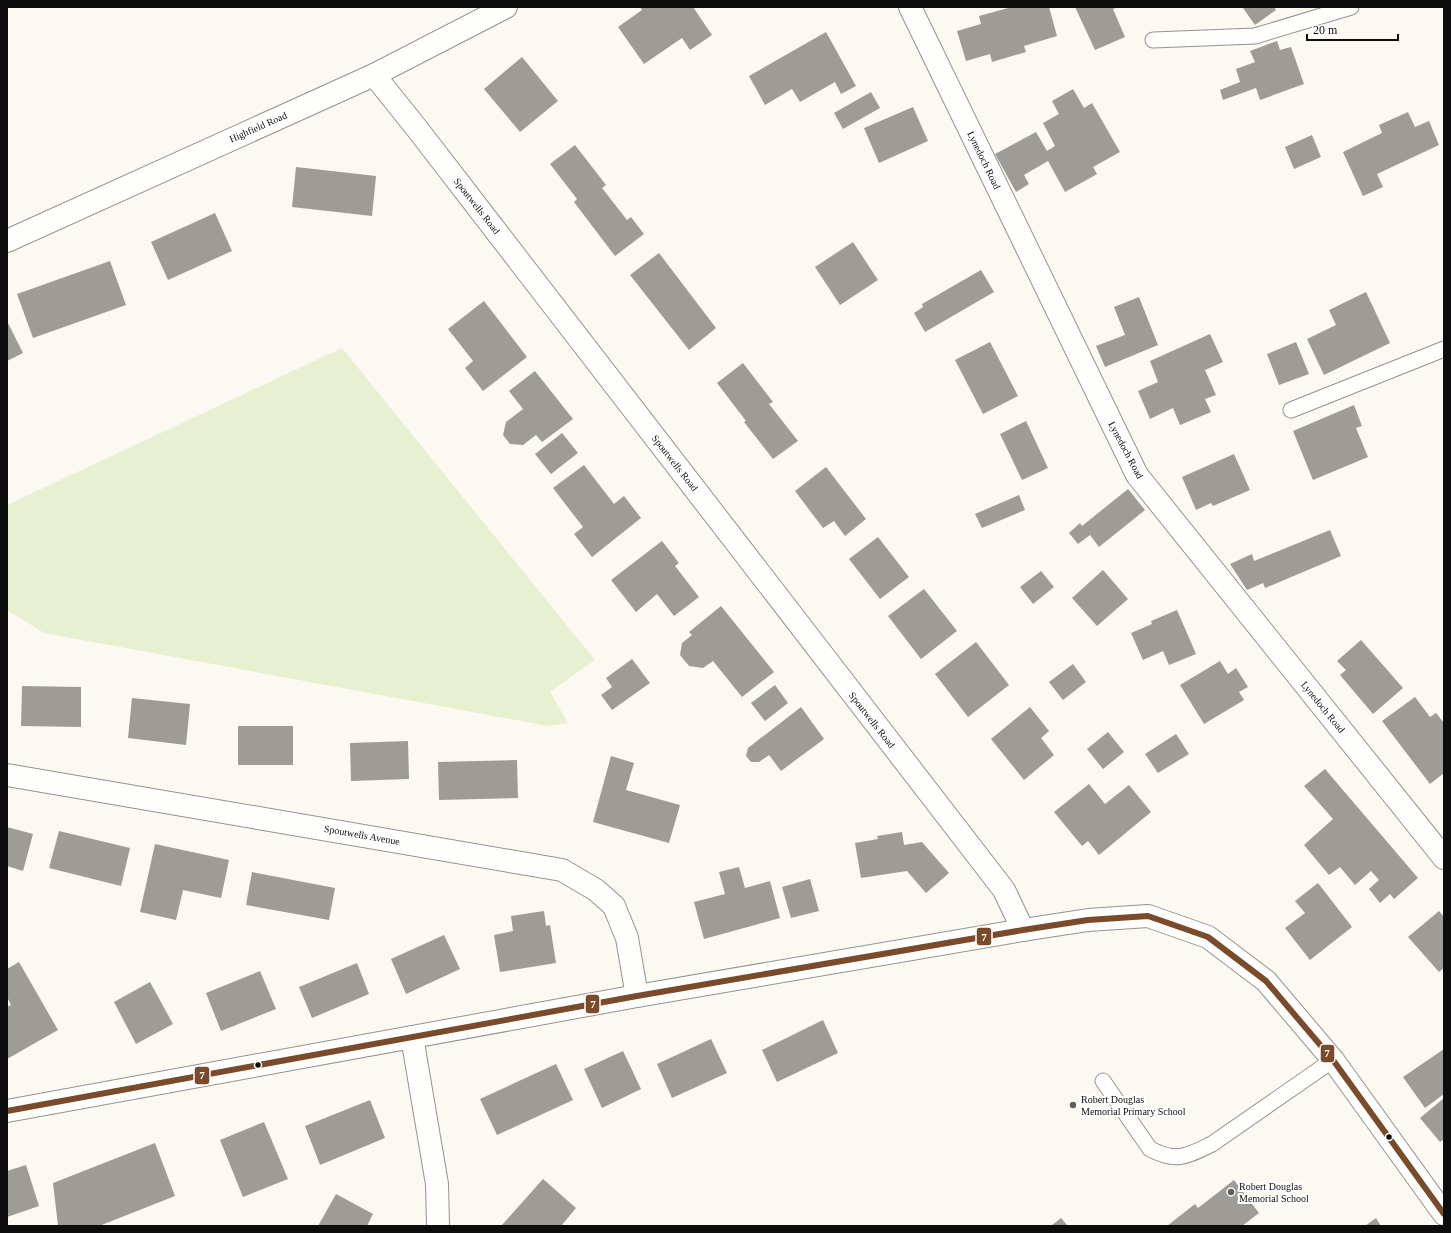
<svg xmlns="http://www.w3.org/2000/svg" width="1451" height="1233" font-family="Georgia,serif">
  <rect width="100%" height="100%" fill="#fbf9f2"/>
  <!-- green -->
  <polygon fill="#e7f1d1" points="342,348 595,660 550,692 568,723 548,726 44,633 7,610 7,505"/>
  <!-- building -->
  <g fill="#9e9c97">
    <polygon points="640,7 693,7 712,35 690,50 682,38 644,64 618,27 642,10"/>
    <polygon points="1012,7 1049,7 1057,36 1024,46 1026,52 992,62 990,54 966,61 957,31 981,24 979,16"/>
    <polygon points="1075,7 1118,7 1113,9 1125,37 1095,50"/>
    <polygon points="1245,7 1274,7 1276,10 1255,25 1243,8"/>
    <polygon points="826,32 856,86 841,94 835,82 800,102 792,89 765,105 749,76"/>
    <polygon points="1277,41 1280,50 1291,47 1304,84 1260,100 1256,88 1223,100 1220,90 1240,82 1236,69 1255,62 1250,51"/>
    <polygon points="522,57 558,101 520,132 484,89"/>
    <polygon points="1073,89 1084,108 1092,103 1120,152 1093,167 1097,174 1065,192 1048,161 1024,175 1029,184 1016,192 995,154 1036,132 1047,151 1055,146 1043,123 1059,114 1052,101"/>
    <polygon points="871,92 880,108 843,129 834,113"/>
    <polygon points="913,107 928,141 879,163 864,128"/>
    <polygon points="1408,112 1415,127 1429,121 1439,145 1377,174 1383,187 1363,196 1343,152 1382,133 1379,125"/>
    <polygon points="1312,135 1321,157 1294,169 1285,147"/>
    <polygon points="575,145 606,185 602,188 627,220 631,217 644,234 615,256 574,202 577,199 550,164"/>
    <polygon points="296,167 376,176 372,216 292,207"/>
    <polygon points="215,213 232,251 168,280 151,242"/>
    <polygon points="853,242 878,280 840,305 815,267"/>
    <polygon points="659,253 716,328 689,350 630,275"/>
    <polygon points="110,261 126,305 33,338 17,294"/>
    <polygon points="981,270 994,292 925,332 914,313 923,307 922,304"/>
    <polygon points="1366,292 1390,343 1324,375 1307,339 1336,325 1329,310"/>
    <polygon points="1139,297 1158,345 1105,367 1096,346 1125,335 1114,307"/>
    <polygon points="484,301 527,357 483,391 465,368 473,361 448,329"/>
    <polygon points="7,321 23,353 7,361"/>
    <polygon points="1210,334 1223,362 1205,370 1216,395 1205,399 1211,412 1180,425 1173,408 1150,419 1138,391 1158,382 1150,361"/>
    <polygon points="990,342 1018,396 983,414 955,360"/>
    <polygon points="1296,342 1309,374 1279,385 1267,354"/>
    <polygon points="743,363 773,402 769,404 798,441 773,459 744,422 746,421 717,383"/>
    <polygon points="535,371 573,419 542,442 536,435 523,445 510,444 503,435 506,422 523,409 509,391"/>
    <polygon points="1354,405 1362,426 1356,428 1368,457 1313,480 1293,431"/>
    <polygon points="1026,421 1048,468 1022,480 1000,434"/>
    <polygon points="562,433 578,453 551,474 535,454"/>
    <polygon points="1234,454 1250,490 1213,506 1211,503 1196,510 1182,477"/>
    <polygon points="584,465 614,504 624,496 641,518 592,557 574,534 583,527 553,488"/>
    <polygon points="826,467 866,519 845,536 834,521 823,528 795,491"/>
    <polygon points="1128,489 1145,510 1099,547 1090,535 1078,544 1069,533 1080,523 1082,526"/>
    <polygon points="1019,495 1025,510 982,528 975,514"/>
    <polygon points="1330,530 1341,556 1265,588 1263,583 1247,590 1230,564 1252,554 1254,561"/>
    <polygon points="878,537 909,577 880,599 849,559"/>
    <polygon points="662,541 679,563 675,566 699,597 674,616 657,594 636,612 611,580"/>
    <polygon points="1103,570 1128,599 1097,626 1072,598"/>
    <polygon points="1041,571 1054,587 1033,604 1020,587"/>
    <polygon points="924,589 957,631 921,659 888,616"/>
    <polygon points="721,606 774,672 742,697 713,661 703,668 689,666 680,655 682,643 692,635 689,632"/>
    <polygon points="1177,610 1196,654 1169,665 1163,651 1143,660 1131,633 1152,624 1151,621"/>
    <polygon points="1361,640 1403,688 1373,714 1340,675 1346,670 1337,661"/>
    <polygon points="976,642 1009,685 968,717 935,674"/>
    <polygon points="632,659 650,683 612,710 601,695 612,687 606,678"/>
    <polygon points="1220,661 1228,674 1236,668 1248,687 1239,692 1244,700 1204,724 1180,685"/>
    <polygon points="1073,664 1086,682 1063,700 1049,682"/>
    <polygon points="775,685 788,703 765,721 751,703"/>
    <polygon points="22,686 81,687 81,727 21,726"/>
    <polygon points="1415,697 1430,717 1436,713 1444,723 1444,773 1430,784 1382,721"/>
    <polygon points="132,698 190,704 186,745 128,738"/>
    <polygon points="801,707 824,739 781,771 769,755 759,762 751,762 746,756 748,748"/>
    <polygon points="1030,707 1049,731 1041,738 1054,755 1024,780 991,739"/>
    <rect x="238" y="726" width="55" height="39"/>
    <polygon points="1108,732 1124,752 1103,769 1087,749"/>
    <polygon points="1176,734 1189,754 1158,773 1145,754"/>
    <polygon points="408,741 409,779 351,781 350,743"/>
    <polygon points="611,756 634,763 626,790 680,805 669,843 593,822"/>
    <polygon points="517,760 518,798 439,800 438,762"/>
    <polygon points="1325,769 1418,878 1394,899 1390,894 1380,903 1369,889 1379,880 1371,871 1355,885 1340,867 1329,875 1304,845 1333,819 1304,786"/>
    <polygon points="1089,784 1105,804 1129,785 1151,812 1099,855 1088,841 1082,846 1054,812"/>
    <polygon points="7,827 33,834 23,871 7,866"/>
    <polygon points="59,831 130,848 121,886 49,868"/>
    <polygon points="902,832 904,845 922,842 949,873 926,893 907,871 861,878 855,843 878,839 877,836"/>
    <polygon points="155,844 229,860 221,898 183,890 176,920 140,912"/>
    <polygon points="739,867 745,888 770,881 780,918 704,939 694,902 725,894 719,872"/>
    <polygon points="252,872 335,888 329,920 246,905"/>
    <polygon points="810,879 819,911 791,918 782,887"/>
    <polygon points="1318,883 1352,927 1310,960 1285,928 1305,913 1295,901"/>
    <polygon points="544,911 546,926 550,925 556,963 500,972 494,935 513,931 511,916"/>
    <polygon points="1439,911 1444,917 1444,968 1439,972 1408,937"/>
    <polygon points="444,935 460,969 406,994 391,959"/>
    <polygon points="19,962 58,1030 7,1059 7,1007 11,1005 7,997 7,969"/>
    <polygon points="357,963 369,994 312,1018 299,987"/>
    <polygon points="260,971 276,1009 221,1031 206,993"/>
    <polygon points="150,982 173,1024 136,1044 114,1002"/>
    <polygon points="823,1020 838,1053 777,1082 762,1050"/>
    <polygon points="711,1039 727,1073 672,1098 657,1064"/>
    <polygon points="1444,1049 1444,1094 1425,1108 1403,1077"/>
    <polygon points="623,1051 641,1089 602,1108 584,1069"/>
    <polygon points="556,1064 573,1100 497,1135 480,1099"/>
    <polygon points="1444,1098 1444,1139 1440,1142 1420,1118"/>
    <polygon points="370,1100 385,1138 320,1165 305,1126"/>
    <polygon points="264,1122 288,1179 243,1197 220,1140"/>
    <polygon points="155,1143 175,1196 99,1226 58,1226 53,1183"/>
    <polygon points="26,1165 39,1206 7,1217 7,1171"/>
    <polygon points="543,1179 576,1208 561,1226 501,1226"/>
    <polygon points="1234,1180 1259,1213 1242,1226 1167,1226 1195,1204 1198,1208"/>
    <polygon points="336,1194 373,1214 367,1226 318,1226"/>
    <polygon points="1061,1218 1068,1226 1051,1226"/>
    <polygon points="1376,1218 1381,1226 1365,1226"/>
  </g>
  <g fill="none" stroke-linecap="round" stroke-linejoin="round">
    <!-- service casing -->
    <g stroke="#949390" stroke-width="17">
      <g id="service">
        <polyline points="1153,40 1255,36 1351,7"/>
        <polyline points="1291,410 1444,349"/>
        <path d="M1103,1081l47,68c27,14 37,7 62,-5l121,-84"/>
      </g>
    </g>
    <!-- minor casing -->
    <g stroke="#949390" stroke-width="24">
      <g id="minor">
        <polyline points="910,7 1137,475 1444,858"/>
        <polyline points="374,75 415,126 1004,890 1023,930"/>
        <polyline points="7,241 374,75 506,7"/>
        <polyline points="7,775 562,870 596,890 614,906 627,938 637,996"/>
        <polyline points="412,1037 437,1184 438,1226"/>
        <polyline points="7,1111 637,996 1023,930 1088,920 1148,916 1208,937 1266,981 1333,1060 1444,1214"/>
      </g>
    </g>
    <!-- service -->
    <use href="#service" stroke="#fefefd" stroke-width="15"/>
    <!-- minor -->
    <use href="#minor" stroke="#fefefd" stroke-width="22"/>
    <!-- bus-1 casing -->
    <g stroke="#fff" stroke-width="9">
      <polyline id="bus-1" points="7,1111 637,996 1023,930 1088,920 1148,916 1208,937 1266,981 1333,1060 1444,1214"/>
    </g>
    <!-- bus-1 -->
    <use href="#bus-1" stroke="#7a4b2a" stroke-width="6"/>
  </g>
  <!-- markers -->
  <g fill="#0d0d0d" stroke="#fff" stroke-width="1.5">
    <circle cx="258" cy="1065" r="3.5"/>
    <circle cx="1389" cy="1137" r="3.5"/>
  </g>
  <g fill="#60605d" stroke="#fff" stroke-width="1.5">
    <circle cx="1073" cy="1105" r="4"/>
    <circle cx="1231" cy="1192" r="4"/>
  </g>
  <g text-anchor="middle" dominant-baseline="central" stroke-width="4" stroke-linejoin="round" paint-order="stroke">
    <!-- street labels -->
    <g font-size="10" fill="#0d0d0d" stroke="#fff">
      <text transform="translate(258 127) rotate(-24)">Highfield Road</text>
      <text transform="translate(984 160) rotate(64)">Lynedoch Road</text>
      <text transform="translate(477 206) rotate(52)">Spoutwells Road</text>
      <text transform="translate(1126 450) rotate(62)">Lynedoch Road</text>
      <text transform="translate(675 463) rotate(52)">Spoutwells Road</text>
      <text transform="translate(1323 707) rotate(51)">Lynedoch Road</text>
      <text transform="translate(872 720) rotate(52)">Spoutwells Road</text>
      <text transform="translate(362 835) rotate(10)">Spoutwells Avenue</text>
    </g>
    <!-- poi labels -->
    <g font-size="10" fill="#0d0d0d" stroke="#fff" text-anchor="start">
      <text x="1081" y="1099">Robert Douglas<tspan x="1081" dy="12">Memorial Primary School</tspan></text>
      <text x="1239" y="1186">Robert Douglas<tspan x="1239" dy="12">Memorial School</tspan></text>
    </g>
  </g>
  <g stroke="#fff" stroke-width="1.5">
    <rect x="976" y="927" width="16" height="19" rx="4" fill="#7a4b2a"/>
    <rect x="585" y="994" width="15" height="20" rx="4" fill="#7a4b2a"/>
    <rect x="1320" y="1044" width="15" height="19" rx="4" fill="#7a4b2a"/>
    <rect x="194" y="1066" width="16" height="19" rx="4" fill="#7a4b2a"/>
  </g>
  <g font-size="11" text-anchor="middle" font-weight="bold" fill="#fff">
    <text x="984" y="941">7</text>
    <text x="593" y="1008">7</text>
    <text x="1327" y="1057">7</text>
    <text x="202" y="1079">7</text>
  </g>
  <!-- border -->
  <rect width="1451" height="1233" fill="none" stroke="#0d0d0d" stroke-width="16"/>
  <!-- scale -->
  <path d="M1307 34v6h91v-6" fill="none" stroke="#0d0d0d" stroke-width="2"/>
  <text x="1313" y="34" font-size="12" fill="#0d0d0d" stroke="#ffffff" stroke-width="3" paint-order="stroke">20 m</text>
</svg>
